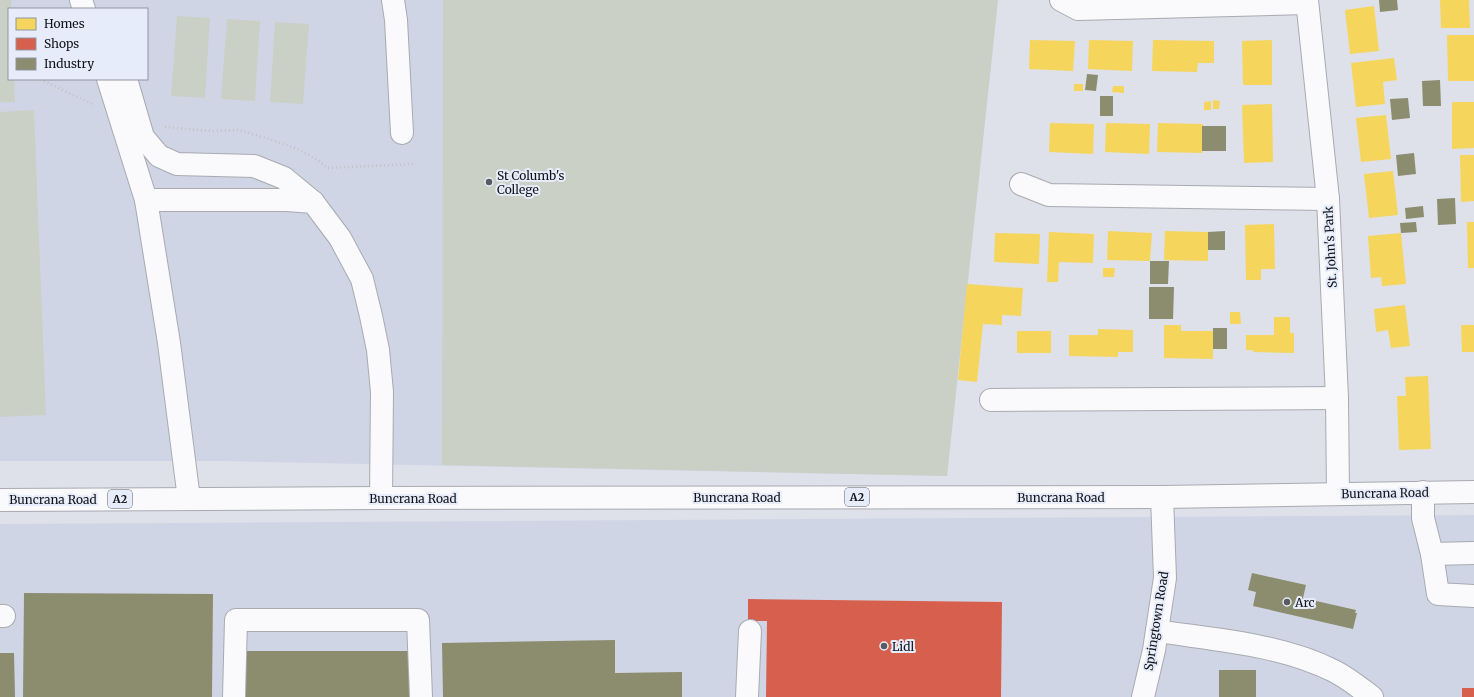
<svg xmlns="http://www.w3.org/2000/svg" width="1474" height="697" font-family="Merriweather,serif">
  <rect width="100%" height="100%" fill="#dee1ea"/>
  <!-- built -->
  <g fill="#d0d5e5" fill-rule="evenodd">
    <path d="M0,0h998l-51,476 -725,-15h-222zM9,9h138v70h-138z"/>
    <polygon points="1474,515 1474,697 0,697 0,524"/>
  </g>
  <!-- green -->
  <g fill="#cbd0c6">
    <polygon points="0,0 11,0 11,9 9,9 9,79 14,79 15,102 0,102"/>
    <polygon points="443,0 998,0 947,476 442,465"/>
    <polygon points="177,16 210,18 205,98 171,96"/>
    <polygon points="227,19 260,21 255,101 221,99"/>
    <polygon points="275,22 309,24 303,104 270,102"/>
    <polygon points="34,110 46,415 0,417 0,112"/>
  </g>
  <!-- homes -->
  <g fill="#f6d55c">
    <polygon points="1440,0 1469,0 1470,28 1441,28"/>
    <polygon points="1374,6 1379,51 1350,54 1345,10"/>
    <polygon points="1447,35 1474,35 1474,81 1448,81"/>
    <polygon points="1030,40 1075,41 1073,71 1029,69"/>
    <polygon points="1089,40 1133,41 1132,71 1088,69"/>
    <polygon points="1153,40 1214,41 1214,63 1198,63 1197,72 1152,71"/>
    <polygon points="1272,40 1272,85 1243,85 1242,41"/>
    <polygon points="1394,58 1397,80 1383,82 1385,104 1356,107 1351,63"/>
    <rect x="1074" y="84" width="9" height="7"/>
    <polygon points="1113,86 1124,86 1124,93 1112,92"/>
    <polygon points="1213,100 1220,101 1219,109 1213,109"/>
    <polygon points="1211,101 1211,110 1204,110 1204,102"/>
    <polygon points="1452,102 1474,102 1474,148 1452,149"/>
    <polygon points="1272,104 1273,162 1244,163 1242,105"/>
    <polygon points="1386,115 1391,159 1361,162 1356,118"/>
    <polygon points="1050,123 1094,124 1093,154 1049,152"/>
    <polygon points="1106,123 1150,124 1149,154 1105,152"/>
    <polygon points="1158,123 1203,124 1202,153 1157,152"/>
    <polygon points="1460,155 1474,155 1474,201 1461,202"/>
    <polygon points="1393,171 1398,215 1369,218 1364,174"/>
    <polygon points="1467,222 1474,222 1474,268 1468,268"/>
    <polygon points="1274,224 1275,269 1261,269 1261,280 1246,280 1245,225"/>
    <polygon points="1108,231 1152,233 1150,261 1107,260"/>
    <polygon points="1165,231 1208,232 1208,261 1164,260"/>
    <polygon points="1049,232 1094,234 1093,263 1059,262 1058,282 1047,282"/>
    <polygon points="995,233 1040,234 1039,264 994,262"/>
    <polygon points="1401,233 1406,284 1382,286 1381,277 1371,278 1368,236"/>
    <polygon points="1103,268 1115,268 1114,277 1103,277"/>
    <polygon points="967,284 1023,288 1021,316 1002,315 1002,325 983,324 977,382 958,380"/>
    <polygon points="1405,305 1410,346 1391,348 1388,330 1376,332 1374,309"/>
    <polygon points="1230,312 1240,312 1241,324 1230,324"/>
    <polygon points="1274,317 1290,317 1290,333 1294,333 1294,353 1253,352 1253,350 1246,350 1246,335 1274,335"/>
    <polygon points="1164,325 1181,325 1181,331 1213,331 1213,359 1164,358"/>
    <polygon points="1461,325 1474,325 1474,352 1462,352"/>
    <polygon points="1098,329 1133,330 1133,352 1118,352 1118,357 1069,356 1069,335 1098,335"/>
    <rect x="1017" y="331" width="34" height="22"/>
    <polygon points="1428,376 1431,449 1399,450 1397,396 1406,396 1405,377"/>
  </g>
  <!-- shops -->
  <g fill="#d6604d">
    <polygon points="748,599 1002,602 1001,697 766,697 767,621 748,621"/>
    <rect x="1462" y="688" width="12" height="9"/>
  </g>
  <!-- industry -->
  <g fill="#8c8c6e">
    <polygon points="1379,0 1397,0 1398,10 1380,12"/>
    <polygon points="1087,74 1098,75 1096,91 1085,90"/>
    <polygon points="1440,80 1441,106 1423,106 1422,81"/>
    <rect x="1100" y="96" width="13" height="20"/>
    <polygon points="1408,98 1410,118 1392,120 1390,99"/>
    <rect x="1202" y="126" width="24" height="25"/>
    <polygon points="1414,153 1416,174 1398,176 1396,155"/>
    <polygon points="1455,198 1456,224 1438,225 1437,199"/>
    <polygon points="1423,206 1424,217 1406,219 1405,208"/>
    <polygon points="1416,222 1417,232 1401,233 1400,223"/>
    <polygon points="1225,231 1225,250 1208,250 1208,232"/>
    <polygon points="1150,261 1169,261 1168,284 1150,284"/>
    <polygon points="1149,287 1174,287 1173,319 1149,319"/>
    <rect x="1213" y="328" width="14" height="21"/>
    <polygon points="1252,573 1306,585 1303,598 1356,610 1355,613 1357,613 1353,629 1253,606 1256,592 1248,590"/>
    <polygon points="24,593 213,594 212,697 23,697"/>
    <polygon points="615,640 615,673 682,672 682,697 443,697 442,643"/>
    <rect x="243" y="651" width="170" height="46"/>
    <polygon points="0,653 14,653 15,697 0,697"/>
    <rect x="1219" y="670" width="37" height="27"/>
  </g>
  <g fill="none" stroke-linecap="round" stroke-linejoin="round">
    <!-- minor casing -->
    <g stroke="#a8aab0" stroke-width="24">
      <g id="minor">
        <polyline points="81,0 84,9"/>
        <polyline points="393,0 396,20 402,133"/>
        <polyline points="1061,0 1078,9 1307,3"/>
        <polyline points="1307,0 1328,199 1337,398 1338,494"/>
        <polyline points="108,79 146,200 169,343 189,499"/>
        <polyline points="126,79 143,137 159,156 177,164 254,166 284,178 313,202"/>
        <polyline points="1021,184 1049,195 1328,199"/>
        <polyline points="146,200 287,200 313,202 340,238 362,279 371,316 378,350 382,392 381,498"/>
        <polyline points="991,400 1337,398"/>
        <polyline points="1423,492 1423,518 1432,554 1438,594 1474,596"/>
        <polyline points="1432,554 1474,553"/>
        <polyline points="0,616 4,616"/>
        <path d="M1157,631c59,9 123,13 177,40 14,7 26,17 38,26"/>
        <polyline points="234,697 236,620 418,620 421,697"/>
        <polyline points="747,697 750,631"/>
        <polyline points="1143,697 1154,650 1165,578 1162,497"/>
      </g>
    </g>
    <!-- highway casing -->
    <g stroke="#a8aab0" stroke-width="24">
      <polyline id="highway" points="0,500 381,498 1162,497 1474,492"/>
    </g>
    <!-- path -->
    <g stroke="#c1c2c5" stroke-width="2.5" stroke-dasharray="1 3" stroke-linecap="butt">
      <polyline points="44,81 92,104"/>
      <polyline points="165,127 212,131 239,130 266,138 295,148 318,160 327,168 415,164"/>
    </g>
    <!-- minor -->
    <use href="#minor" stroke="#fafafc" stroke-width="22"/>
    <!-- highway -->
    <use href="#highway" stroke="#fafafc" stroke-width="22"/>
  </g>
  <!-- markers -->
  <g fill="#595b62" stroke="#e7ecfb" stroke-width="1.5">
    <circle cx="489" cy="182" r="4"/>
    <circle cx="1287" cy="602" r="4"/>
    <circle cx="884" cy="646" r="4"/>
  </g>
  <g text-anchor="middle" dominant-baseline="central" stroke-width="4" stroke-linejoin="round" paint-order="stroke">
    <!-- shield labels -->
    <g fill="#e7ecfb" stroke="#51545c" stroke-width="1">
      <rect x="845" y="488" width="24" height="18" rx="3"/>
      <rect x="108" y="490" width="24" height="18" rx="3"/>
    </g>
    <g font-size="11" font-weight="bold" fill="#111318">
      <text x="857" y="497">A2</text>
      <text x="120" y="499">A2</text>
    </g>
    <!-- poi labels -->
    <g font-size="12" fill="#111318" stroke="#e7ecfb" text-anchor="start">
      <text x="497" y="175">St Columb's<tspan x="497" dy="14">College</tspan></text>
      <text x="1295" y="602">Arc</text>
      <text x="892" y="646">Lidl</text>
    </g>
    <!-- street labels -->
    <g font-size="12" fill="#111318" stroke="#e7ecfb">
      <text transform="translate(1330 247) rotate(-93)">St. John's Park</text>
      <text transform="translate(1385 493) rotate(-1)">Buncrana Road</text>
      <text x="737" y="497">Buncrana Road</text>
      <text x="1061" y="497">Buncrana Road</text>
      <text x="413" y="498">Buncrana Road</text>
      <text x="53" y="499">Buncrana Road</text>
      <text transform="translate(1156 621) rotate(-81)">Springtown Road</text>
    </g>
  </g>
  <!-- legend -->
  <rect x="8" y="8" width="140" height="72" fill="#e7ecfb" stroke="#9195a0"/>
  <rect x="16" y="18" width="20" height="12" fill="#f6d55c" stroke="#9195a0"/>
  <text x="44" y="28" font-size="12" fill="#111318">Homes</text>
  <rect x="16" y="38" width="20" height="12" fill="#d6604d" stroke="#9195a0"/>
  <text x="44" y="48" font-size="12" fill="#111318">Shops</text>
  <rect x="16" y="58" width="20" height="12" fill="#8c8c6e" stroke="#9195a0"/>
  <text x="44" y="68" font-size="12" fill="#111318">Industry</text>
</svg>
